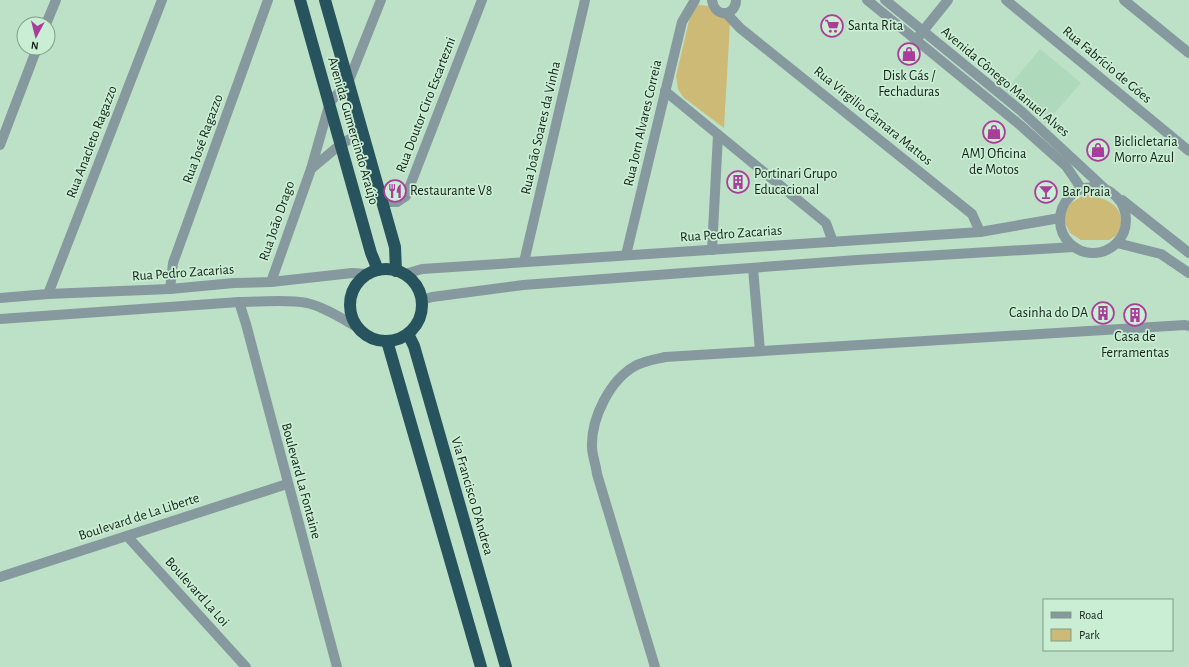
<svg xmlns="http://www.w3.org/2000/svg" width="1189" height="667" font-family="'Alegreya Sans',sans-serif">
  <rect width="100%" height="100%" fill="#bde1c7"/>
  <!-- built -->
  <polygon fill="#aedabb" points="1040,49 1081,83 1045,124 1005,91"/>
  <!-- green -->
  <g fill="#cdba76">
    <polygon points="699,5 709,6 730,23 724,128 683,97 678,89 676,76 692,8"/>
    <path d="M1086,194c23,5 40,12 34,39l-11,7h-28l-11,-7 -5,-10 -1,-10 7,-10z"/>
  </g>
  <g fill="none" stroke-linecap="round" stroke-linejoin="round">
    <!-- minor -->
    <g stroke="#85999e" stroke-width="10">
      <path d="M712,0c3,19 24,16 24,0"/>
      <polyline points="867,0 1020,125 1066,166 1081,188"/>
      <polyline points="885,0 1021,111 1104,188"/>
      <polyline points="1006,0 1189,151"/>
      <polyline points="1124,0 1189,53"/>
      <polyline points="726,13 740,28 972,214 980,232"/>
      <polyline points="46,24 56,0"/>
      <polyline points="919,36 948,0"/>
      <polyline points="665,91 826,223 833,242"/>
      <polyline points="0,145 37,48"/>
      <polyline points="311,169 341,144 363,132"/>
      <circle cx="1093" cy="220" r="33"/>
      <polyline points="1122,200 1189,253"/>
      <polyline points="382,202 397,202 406,196 482,0"/>
      <polyline points="1117,243 1161,254 1189,273"/>
      <polyline points="712,250 718,135"/>
      <polyline points="626,255 682,22 695,0"/>
      <polyline points="524,262 585,0"/>
      <polyline points="753,268 760,351"/>
      <polyline points="405,274 422,269 980,232 1060,218"/>
      <polyline points="271,282 311,169 330,102 348,83 381,0"/>
      <polyline points="170,289 173,263 268,0"/>
      <polyline points="48,294 162,0"/>
      <polyline points="0,298 48,294 170,289 234,283 271,282 352,273 367,274"/>
      <polyline points="422,300 432,297 523,285 857,260 1074,247"/>
      <polyline points="239,302 246,324 337,667"/>
      <path d="M0,319l239,-17c20,0 48,-3 68,1 17,4 34,15 50,24"/>
      <polyline points="127,536 246,667"/>
      <polyline points="0,577 287,484"/>
      <path d="M655,667l-58,-193c-1,-9 -5,-19 -5,-27 -1,-29 18,-67 43,-81 8,-5 21,-7 30,-9l520,-32 4,1"/>
    </g>
    <!-- highway -->
    <g stroke="#26535d" stroke-width="12">
      <polyline points="300,0 371,253 378,270"/>
      <polyline points="325,0 395,247 396,271"/>
      <circle cx="386" cy="305" r="36"/>
      <polyline points="408,334 414,346 506,667"/>
      <polyline points="387,341 481,667"/>
    </g>
  </g>
  <!-- icons -->
  <defs>
    <g id="supermarket-ring" transform="scale(1.15)"><circle r="9.5" fill="#caeed4" stroke="#ab3d9a" stroke-width="1.5"/><path d="M-6-5.5h2.5l.6 2H6L4.5 2H-2.5L-4.4-4H-6ZM-1.5 3.2a1.3 1.3 0 1 0 .1 0ZM3 3.2a1.3 1.3 0 1 0 .1 0Z" fill="#ab3d9a"/></g>
    <g id="shop-ring" transform="scale(1.15)"><circle r="9.5" fill="#caeed4" stroke="#ab3d9a" stroke-width="1.5"/><path d="M-5-2.5h2.3a2.7 3.5 0 0 1 5.4 0H5L5.5 6h-11ZM-1.5-2.5h3a1.5 2.3 0 0 0-3 0Z" fill="#ab3d9a"/></g>
    <g id="building-ring" transform="scale(1.15)"><circle r="9.5" fill="#caeed4" stroke="#ab3d9a" stroke-width="1.5"/><path d="M-4-6H4V6H1V3H-1V6H-4ZM-2.5-4.3h1.7v1.8h-1.7ZM.8-4.3h1.7v1.8H.8ZM-2.5-1h1.7V.8h-1.7ZM.8-1h1.7V.8H.8Z" fill="#ab3d9a"/></g>
    <g id="restaurant-ring" transform="scale(1.15)"><circle r="9.5" fill="#caeed4" stroke="#ab3d9a" stroke-width="1.5"/><path d="M-5-6h1v4h1v-4h1v4h1v-4h1v5L-1.5 .5V6h-2V.5L-5-1ZM5-6V6H3V1.5H1.5Q1.5-4 5-6Z" fill="#ab3d9a"/></g>
    <g id="bar-ring" transform="scale(1.15)"><circle r="9.5" fill="#caeed4" stroke="#ab3d9a" stroke-width="1.5"/><path d="M-6-5H6L.8 .8V4.5H3.5V6h-7V4.5H-.8V.8Z" fill="#ab3d9a"/></g>
  </defs>
  <g fill-rule="evenodd">
    <use href="#supermarket-ring" x="832" y="26"/>
    <use href="#shop-ring" x="909" y="54"/>
    <use href="#shop-ring" x="994" y="132"/>
    <use href="#shop-ring" x="1098" y="150"/>
    <use href="#building-ring" x="738" y="182"/>
    <use href="#restaurant-ring" x="395" y="191"/>
    <use href="#bar-ring" x="1046" y="192"/>
    <use href="#building-ring" x="1103" y="313"/>
    <use href="#building-ring" x="1135" y="315"/>
  </g>
  <g text-anchor="middle" dominant-baseline="central" stroke-width="3.5" stroke-linejoin="round" paint-order="stroke">
    <!-- poi labels -->
    <g font-size="14" fill="#152219" stroke="#caeed4" text-anchor="start">
      <text x="848" y="26">Santa Rita</text>
      <text x="909" y="76" text-anchor="middle">Disk Gás /<tspan x="909" dy="16">Fechaduras</tspan></text>
      <text x="1114" y="142">Biclicletaria<tspan x="1114" dy="16">Morro Azul</tspan></text>
      <text x="994" y="154" text-anchor="middle">AMJ Oficina<tspan x="994" dy="16">de Motos</tspan></text>
      <text x="754" y="174">Portinari Grupo<tspan x="754" dy="16">Educacional</tspan></text>
      <text x="410" y="191">Restaurante V8</text>
      <text x="1062" y="192">Bar Praia</text>
      <text x="1088" y="313" text-anchor="end">Casinha do DA</text>
      <text x="1135" y="337" text-anchor="middle">Casa de<tspan x="1135" dy="16">Ferramentas</tspan></text>
    </g>
    <!-- street labels -->
    <g font-size="14" fill="#152219" stroke="#caeed4">
      <text transform="translate(1107 65) rotate(40)">Rua Fabrício de Góes</text>
      <text transform="translate(1005 82) rotate(40)">Avenida Cônego Manuel Alves</text>
      <text transform="translate(426 105) rotate(-69)">Rua Doutor Ciro Escartezni</text>
      <text transform="translate(873 116) rotate(39)">Rua Virgilio Câmara Mattos</text>
      <text transform="translate(643 123) rotate(-77)">Rua Jorn Alvares Correia</text>
      <text transform="translate(541 128) rotate(-77)">Rua João Soares da Vinha</text>
      <text transform="translate(353 131) rotate(74)">Avenida Gumercindo Araújo</text>
      <text transform="translate(203 139) rotate(-70)">Rua José Ragazzo</text>
      <text transform="translate(92 142) rotate(-69)">Rua Anacleto Ragazzo</text>
      <text transform="translate(277 221) rotate(-71)">Rua João Drago</text>
      <text transform="translate(731 234) rotate(-4)">Rua Pedro Zacarias</text>
      <text transform="translate(183 273) rotate(-4)">Rua Pedro Zacarias</text>
      <text transform="translate(301 481) rotate(75)">Boulevard La Fontaine</text>
      <text transform="translate(472 496) rotate(74)">Via Francisco D'Andrea</text>
      <text transform="translate(139 517) rotate(-18)">Boulevard de La Liberte</text>
      <text transform="translate(197 592) rotate(48)">Boulevard La Loi</text>
    </g>
  </g>
  <!-- legend -->
  <rect x="1043" y="599" width="130" height="52" fill="#caeed4" stroke="#829c89"/>
  <rect x="1051" y="612" width="20" height="6" fill="#85999e" stroke="#829c89"/>
  <text x="1079" y="619" font-size="12" fill="#152219">Road</text>
  <rect x="1051" y="629" width="20" height="12" fill="#cdba76" stroke="#829c89"/>
  <text x="1079" y="639" font-size="12" fill="#152219">Park</text>
  <!-- north arrow -->
  <g transform="translate(36 36) rotate(187)"><circle r="19" fill="#caeed4" stroke="#829c89"/>
  <path d="M0-3L7 15L0 10L-7 15Z" fill="#ab3d9a"/>
  <text y="-6" font-size="11" font-weight="bold" text-anchor="middle" fill="#152219">N</text>
  </g>
</svg>
